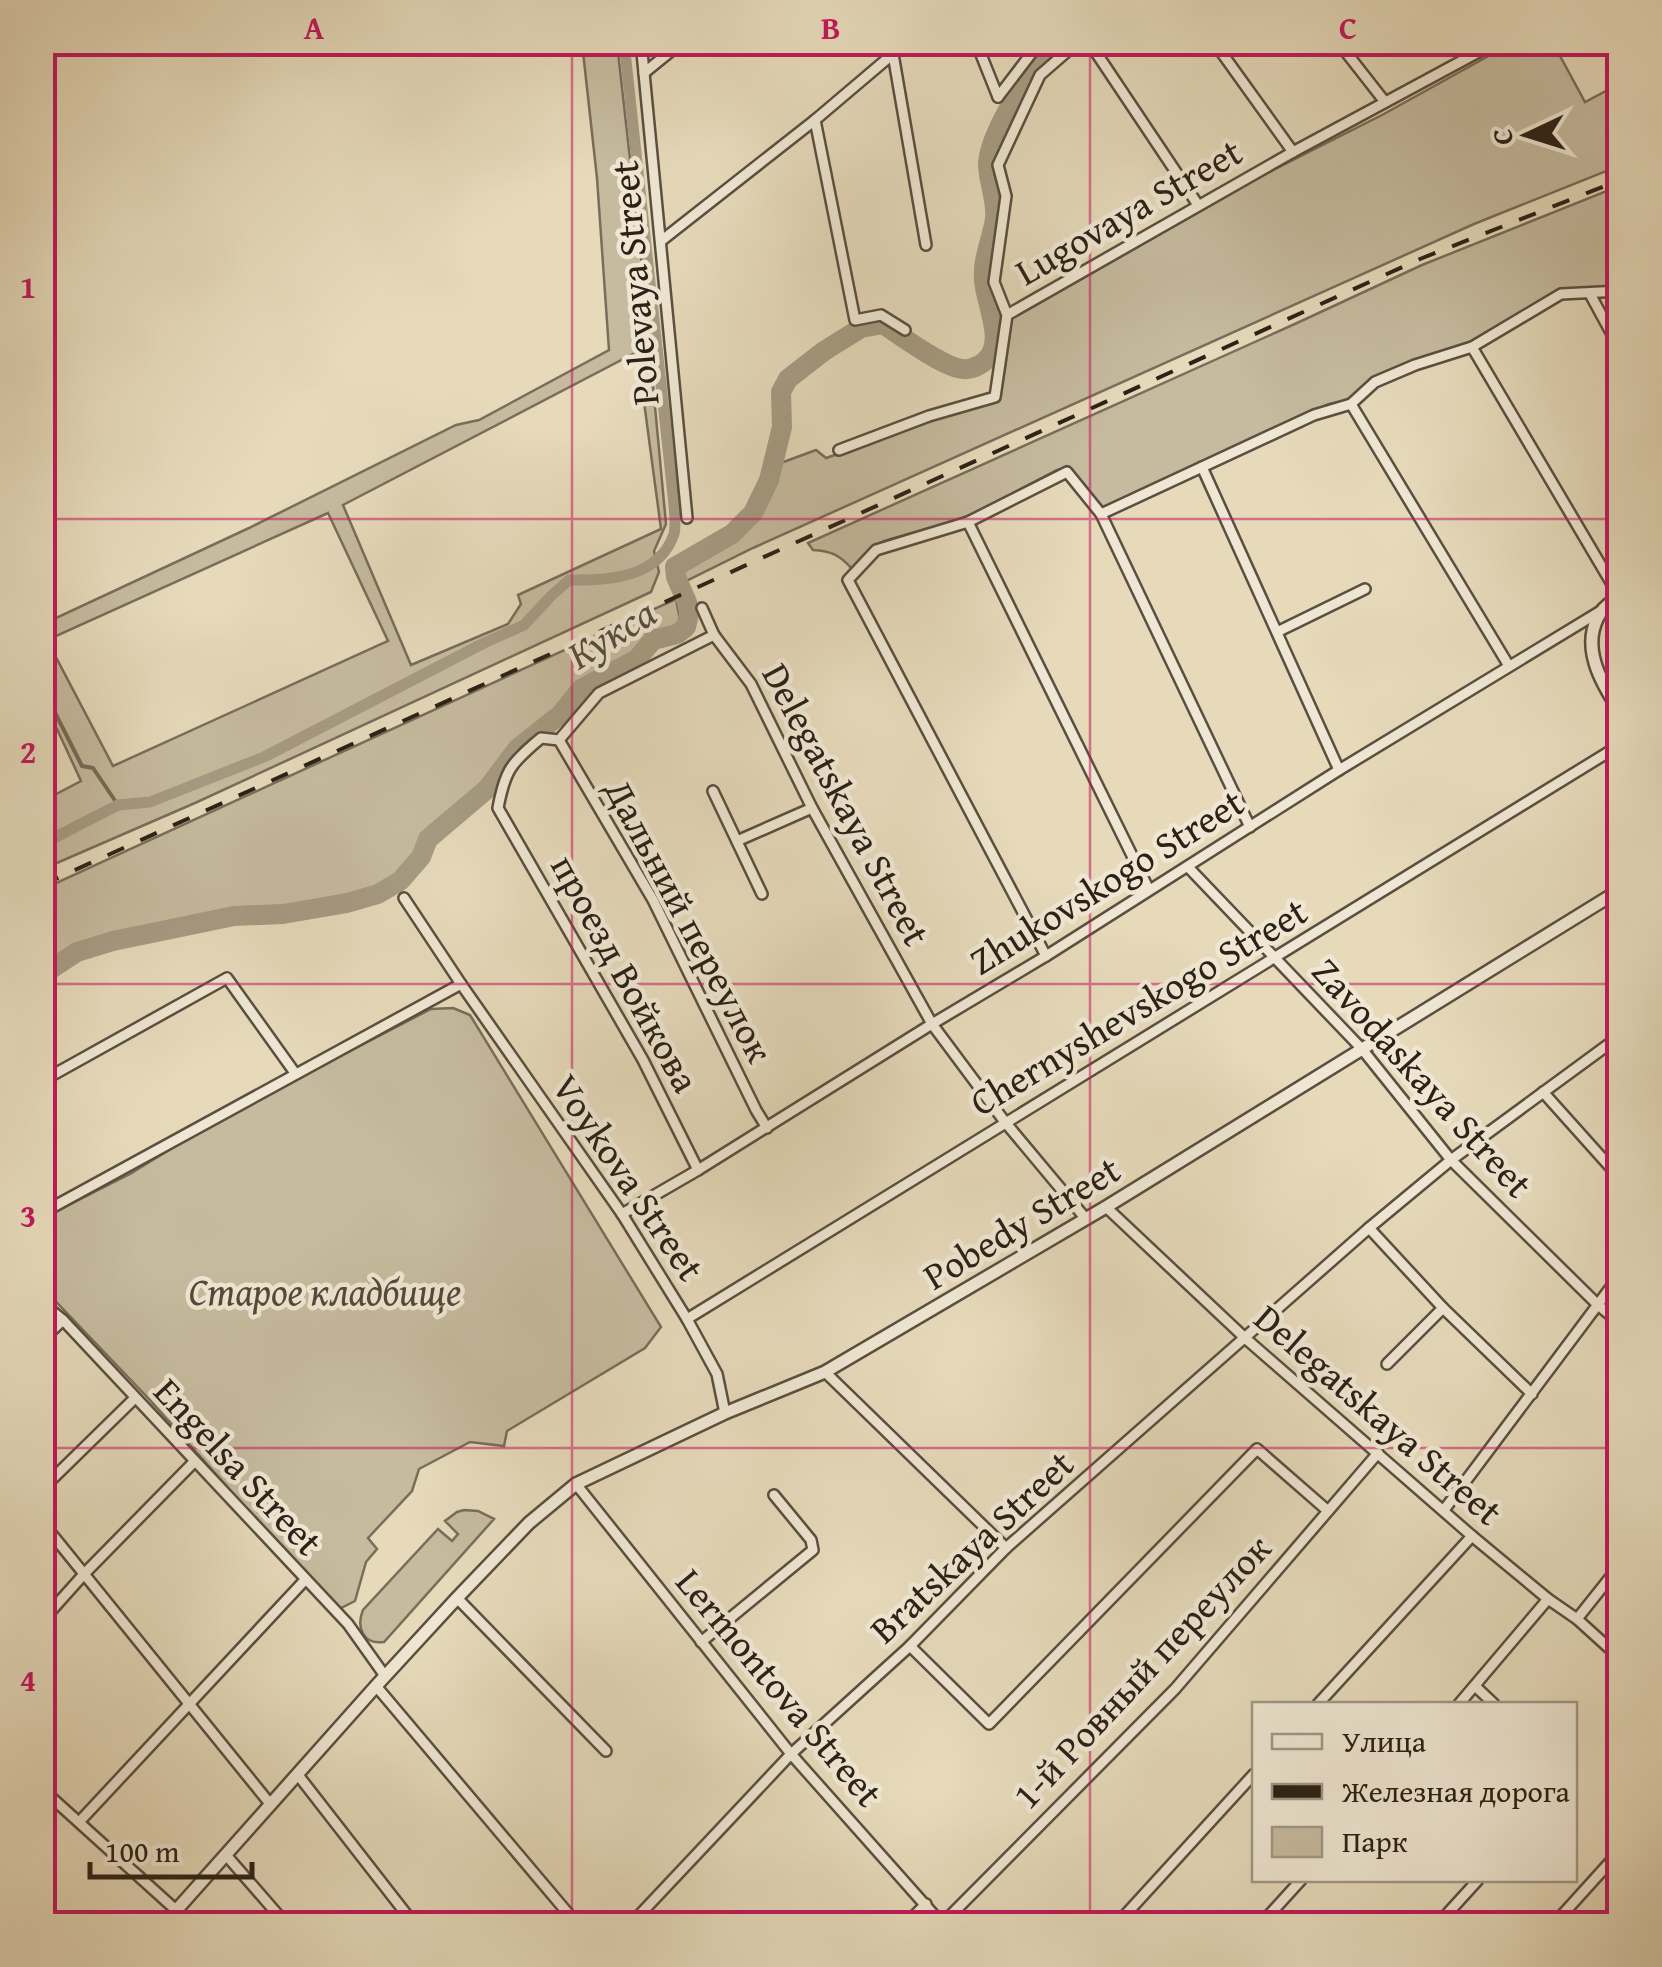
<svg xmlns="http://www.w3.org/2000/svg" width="1662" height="1967" font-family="'Gentium Book Plus',serif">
  <rect width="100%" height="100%" fill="#e6dabb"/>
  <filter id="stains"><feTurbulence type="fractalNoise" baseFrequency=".002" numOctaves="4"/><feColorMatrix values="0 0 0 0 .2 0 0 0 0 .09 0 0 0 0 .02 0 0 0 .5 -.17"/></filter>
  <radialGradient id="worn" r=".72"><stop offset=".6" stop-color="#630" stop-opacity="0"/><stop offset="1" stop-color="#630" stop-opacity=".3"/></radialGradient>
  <!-- green -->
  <g fill="#c6bb9f" stroke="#786e5b" stroke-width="2.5" fill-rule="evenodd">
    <path d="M582,43h35l24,214 25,267 -12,27 5,21 -8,20 -456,211 -152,66v-68l38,-20 -24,-52 -14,-24v-81l206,-96 207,-103 23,-5 130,-70 -12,-172zM633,354l5,3 23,172 -143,66 3,9 -13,20 -97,41 -68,-160zM328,513l60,128 -275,125 -66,-126z"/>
    <polygon points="1512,43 1553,43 1585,102 1619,84 1619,166 1474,224 753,548 684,582 682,566 749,527 766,498 778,464 816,450 826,458 874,442 931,418 994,400 1001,394 1012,318 1269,172 1382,115"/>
    <path d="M1619,186v99l-24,5h-33l-92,52 -58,20 -39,17 -24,21 -20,4 -18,8 -208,97 -33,-41 -13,2 -92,48 -81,23 -20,14 -12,14c-12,-14 -21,-18 -39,-19l-5,-7 489,-220 125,-58z"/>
    <polygon points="676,599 680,620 677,630 652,636 631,656 578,684 557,713 513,745 506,760 483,787 426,834 417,855 397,878 376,890 347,899 233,912 112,938 76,949 43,971 43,889"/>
    <polygon points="453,1008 470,1015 661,1327 645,1348 507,1431 504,1446 470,1442 419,1469 412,1491 368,1538 377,1549 366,1562 355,1601 341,1608 329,1601 148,1398 43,1288 43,1218 130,1174 226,1115 431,1009"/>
    <path d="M464,1510l14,1 16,8 -110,123c-21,3 -28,-15 -21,-32l75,-81 14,12 6,-7 -13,-13 12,-9z"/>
  </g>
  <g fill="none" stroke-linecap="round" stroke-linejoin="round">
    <!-- stream -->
    <polyline stroke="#756a58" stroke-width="4" points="42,687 82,766 93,768 118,805"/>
    <!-- canal -->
    <path stroke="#a69b83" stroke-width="11" d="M42,844l76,-39 32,-3 114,-45 220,-114 40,-18 27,-29 18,-16c39,1 90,-2 105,-46 3,-10 -1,-36 -2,-48l-48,-444"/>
    <!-- river -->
    <path stroke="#a69b83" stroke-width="20" d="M42,975l35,-23 36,-11 121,-25 49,-2 64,-11 31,-9 22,-13 21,-24 7,-18 59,-50 31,-41 43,-34 20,-25 56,-30 16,-19 24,-6 9,-7 3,-13 -2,-12 -11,-25 -1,-10 57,-33 21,-21 16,-33 13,-53 -1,-35 7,-13 36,-28 37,-23 22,-4c16,11 63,45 81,45 6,1 17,-4 21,-8 22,-18 0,-58 -1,-81 -2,-20 8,-41 11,-61 2,-18 -6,-35 -7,-53 -1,-32 45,-97 63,-124"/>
    <!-- minor casing -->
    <g stroke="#5a4f40" stroke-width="14">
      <g id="minor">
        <polyline points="641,42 687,518"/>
        <polyline points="976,42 998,97"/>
        <polyline points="1089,42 1198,205"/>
        <polyline points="1214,42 1293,152"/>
        <polyline points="1338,42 1385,102"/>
        <polyline points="893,54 926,245"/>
        <polyline points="644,73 682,42"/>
        <polyline points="998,97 1040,42"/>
        <polyline points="815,120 855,320 881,315 905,330"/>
        <polyline points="661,241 815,120 907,42"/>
        <polyline points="1590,294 1620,349"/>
        <polyline points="1007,315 994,282 1006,196 998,165 1040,75 1078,42"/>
        <polyline points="1472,347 1619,596"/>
        <polyline points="1351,404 1509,666"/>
        <polyline points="839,450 929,416 995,397 1007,315 1293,152 1497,42"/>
        <polyline points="1202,467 1339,770"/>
        <polyline points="1101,514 1314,415 1351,404 1375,382 1415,365 1472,347 1561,294 1620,291"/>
        <polyline points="968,522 1149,890"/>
        <polyline points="702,608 714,635 751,684 812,808 932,1024 1005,1122 1086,1219"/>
        <polyline points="1277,632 1365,589"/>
        <polyline points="559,740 653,900 756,1110 767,1128"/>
        <polyline points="713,791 762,894"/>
        <polyline points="737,841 812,808"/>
        <polyline points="1188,867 1362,1049 1451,1160 1598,1305 1620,1323"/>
        <polyline points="404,898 461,984"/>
        <polyline points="1046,956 848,580 876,550 968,522 1067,472 1101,514 1250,827"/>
        <polyline points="42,1081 227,978 295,1073"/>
        <polyline points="1543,1092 1620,1178"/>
        <path d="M698,1170l-55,-110 -145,-252c7,-38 13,-45 43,-70l18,2 40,-47 115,-58"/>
        <polyline points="1106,1207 1245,1338 1472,1536 1548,1599 1577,1619 1620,1658"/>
        <polyline points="42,1213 461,984 622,1214 687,1319 717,1374 725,1413"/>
        <polyline points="622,1214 698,1170 932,1024 1046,956 1339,770 1599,612"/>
        <polyline points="1369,1228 1443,1308 1532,1394"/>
        <polyline points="42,1303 63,1320 348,1624 385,1676"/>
        <polyline points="687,1319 1620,745"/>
        <polyline points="42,1340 63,1320"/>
        <polyline points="1387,1364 1443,1308"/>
        <polyline points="825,1372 1006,1548"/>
        <polyline points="576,1484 791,1754 942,1924"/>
        <polyline points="42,1489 135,1398"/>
        <polyline points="1444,1510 1620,1275"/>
        <polyline points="42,1522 271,1805"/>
        <polyline points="457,1598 606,1751"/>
        <polyline points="1577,1619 1620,1565"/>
        <polyline points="42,1621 85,1573 194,1462"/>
        <polyline points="701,1642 813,1550 811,1540 774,1495"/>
        <polyline points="910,1646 989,1724 1257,1449 1328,1511"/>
        <polyline points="376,1686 577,1924"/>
        <polyline points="1475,1686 1494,1704"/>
        <polyline points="1318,1704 1472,1536"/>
        <polyline points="1459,1704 1548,1599"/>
        <polyline points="298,1775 414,1924"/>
        <polyline points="42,1789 177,1911"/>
        <polyline points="80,1821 305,1580"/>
        <polyline points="226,1855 286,1924"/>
        <polyline points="631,1924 791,1754 910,1646 1006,1548 1369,1228 1451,1160 1620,1036"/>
        <polyline points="906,1924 926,1904"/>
        <polyline points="942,1924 1175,1689 1378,1453"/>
        <polyline points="1117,1924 1254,1774"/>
        <polyline points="1261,1924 1301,1880"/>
        <polyline points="1438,1924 1478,1880"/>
        <polyline points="1554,1924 1620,1851"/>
      </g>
    </g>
    <!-- tertiary casing -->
    <g stroke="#5a4f40" stroke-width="16">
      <g id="tertiary">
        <path d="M1620,596c-6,4 -15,10 -19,16 -22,33 0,71 19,99"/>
        <polyline points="164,1924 376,1686 457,1598 529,1523 576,1484 725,1413 825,1372 1106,1207 1620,890"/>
      </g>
    </g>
    <!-- minor -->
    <use href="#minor" stroke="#efe7d3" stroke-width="9"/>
    <!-- tertiary -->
    <use href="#tertiary" stroke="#efe7d3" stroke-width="11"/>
    <!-- rail -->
    <polyline stroke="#2b2117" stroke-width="4" stroke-dasharray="18 18" stroke-linecap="butt" points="42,885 1420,259 1620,180"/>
  </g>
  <!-- grid -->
  <path fill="none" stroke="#c2185b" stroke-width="2.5" stroke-opacity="0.55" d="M572,42v1882M1090,42v1882M42,519h1578M42,984h1578M42,1448h1578"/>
  <g text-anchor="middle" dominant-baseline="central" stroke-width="9" stroke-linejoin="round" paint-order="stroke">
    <!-- street labels -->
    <g font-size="38" fill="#2b2117" stroke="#efe7d3">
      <text transform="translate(1128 211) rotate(-30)">Lugovaya Street</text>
      <text transform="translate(634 283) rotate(-95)">Polevaya Street</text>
      <text transform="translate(847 804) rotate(62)">Delegatskaya Street</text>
      <text transform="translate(1106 881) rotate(-32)">Zhukovskogo Street</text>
      <text transform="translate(690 920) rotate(62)">Дальний переулок</text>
      <text transform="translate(626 973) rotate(61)">проезд Войкова</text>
      <text transform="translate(1138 1006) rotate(-31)">Chernyshevskogo Street</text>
      <text transform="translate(1423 1077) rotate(48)">Zavodaskaya Street</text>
      <text transform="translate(629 1177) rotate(56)">Voykova Street</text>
      <text transform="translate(1021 1222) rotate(-31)">Pobedy Street</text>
      <text transform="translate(1379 1414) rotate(41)">Delegatskaya Street</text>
      <text transform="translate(239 1466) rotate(47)">Engelsa Street</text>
      <text transform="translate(971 1546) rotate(-43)">Bratskaya Street</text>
      <text transform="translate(1141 1671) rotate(-47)">1-й Ровный переулок</text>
      <text transform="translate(780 1687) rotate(50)">Lermontova Street</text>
    </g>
    <!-- park labels -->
    <g font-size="38" font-style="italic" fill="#524839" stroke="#efe7d3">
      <text x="325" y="1291">Старое кладбище</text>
    </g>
    <!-- water labels -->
    <g font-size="40" font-style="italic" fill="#564c3d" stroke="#efe7d3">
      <text transform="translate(611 633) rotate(-32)">Кукса</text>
    </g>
  </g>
  <!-- margin -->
  <rect width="1662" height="1967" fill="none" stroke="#e6dabb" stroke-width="110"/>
  <!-- legend -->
  <rect x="1252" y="1702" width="325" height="180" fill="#efe7d3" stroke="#a19888" stroke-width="2.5"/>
  <rect x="1272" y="1734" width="50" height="15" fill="#efe7d3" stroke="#a19888" stroke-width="2.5"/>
  <text x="1342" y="1752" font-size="30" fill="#2b2117">Улица</text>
  <rect x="1272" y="1784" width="50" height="15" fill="#2b2117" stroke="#a19888" stroke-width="2.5"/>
  <text x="1342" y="1802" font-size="30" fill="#2b2117">Железная дорога</text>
  <rect x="1272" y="1827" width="50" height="30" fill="#c6bb9f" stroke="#a19888" stroke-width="2.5"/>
  <text x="1342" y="1852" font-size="30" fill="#2b2117">Парк</text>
  <!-- north arrow -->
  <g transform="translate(1527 135) rotate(266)" stroke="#efe7d3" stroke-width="8" paint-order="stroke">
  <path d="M0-8L18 38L0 25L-18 38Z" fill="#2b2117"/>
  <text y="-15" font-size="28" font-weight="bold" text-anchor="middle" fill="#2b2117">С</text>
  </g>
  <!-- scale -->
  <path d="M90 1862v15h162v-15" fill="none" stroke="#2b2117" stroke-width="5"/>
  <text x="105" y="1862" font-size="30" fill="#2b2117" stroke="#efe7d3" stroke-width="8" paint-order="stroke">100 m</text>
  <rect x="55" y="55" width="1552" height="1857" fill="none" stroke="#c2185b" stroke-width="4"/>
  <g font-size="32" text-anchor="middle" font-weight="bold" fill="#c2185b">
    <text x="314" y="39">A</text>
    <text x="831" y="39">B</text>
    <text x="1348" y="39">C</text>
    <text x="28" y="298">1</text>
    <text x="28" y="763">2</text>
    <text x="28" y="1227">3</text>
    <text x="28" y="1691">4</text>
  </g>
  <rect width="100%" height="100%" filter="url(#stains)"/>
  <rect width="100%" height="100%" fill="url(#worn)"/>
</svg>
